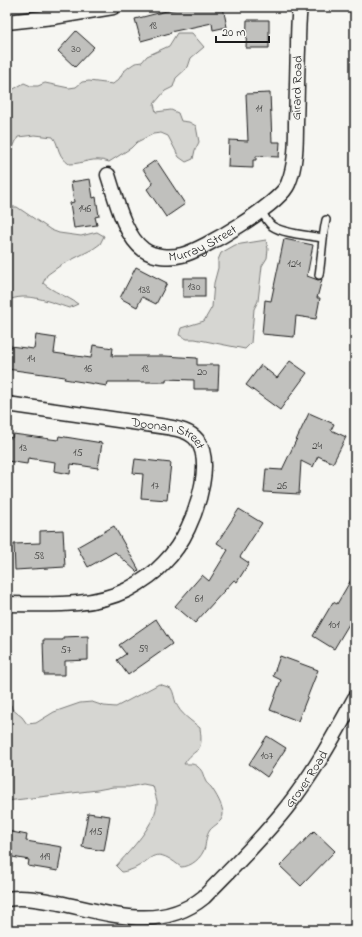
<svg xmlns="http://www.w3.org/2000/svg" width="362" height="937" font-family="'Indie Flower',sans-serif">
  <rect width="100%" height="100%" fill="#f6f6f2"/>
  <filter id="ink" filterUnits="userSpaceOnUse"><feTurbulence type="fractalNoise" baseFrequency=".025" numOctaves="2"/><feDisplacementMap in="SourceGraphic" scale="8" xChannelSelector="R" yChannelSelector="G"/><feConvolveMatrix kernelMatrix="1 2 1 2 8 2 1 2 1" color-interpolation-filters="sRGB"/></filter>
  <g filter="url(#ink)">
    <!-- green -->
    <g fill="#d6d6d2" stroke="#797977">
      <path d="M177,33h15l12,14 -13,11 -3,9 -12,11 -3,9 -8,4 -11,13 2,8 15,-2 7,3 3,8 8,1 7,4 3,16 -4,8 -2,9 -7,3 -7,-5 -11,-21 -7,-3 -8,1 -16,8 -6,6 -22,14c-16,-6 -25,2 -40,2 -4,-3 -8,-7 -10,-13 -2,-5 -2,-9 -6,-14l-18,-2 -17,2c-4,7 -5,14 -11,20v-64l17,-10 7,3h7l7,-3 24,5 7,-1 6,-5 7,-1 24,3 6,-5 4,-7 6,-5 6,-4 7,-1 5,-6 22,-10z"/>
      <path d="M7,207h10l34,23 8,3 22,3 16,-4 7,4 -4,8 -7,5 -32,16 -14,10 -4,8c10,9 24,13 35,21l-9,4c-19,-6 -43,-17 -62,-7z"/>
      <polygon points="266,240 268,249 267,258 262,266 258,301 254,309 251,343 245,349 195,339 187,339 179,335 181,328 204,321 212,307 214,283 218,268 218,260 221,253 235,245"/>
      <path d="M159,684l12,4c3,5 3,10 5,15 4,11 16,18 24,25 4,28 -5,18 -16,36 5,0 10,-1 14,3 5,4 5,8 7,13 1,3 4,5 6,7 5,7 12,19 12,27 0,8 -9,11 -13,16 -4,6 -4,11 -5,17 -3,11 -14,20 -24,20 -4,-3 -9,-7 -13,-9 -15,-8 -19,3 -31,9 -5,3 -10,4 -15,5l-6,-6c13,-14 42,-44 41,-65 -1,-5 -3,-10 -4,-15l-10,-2 -14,3h-16l-16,3 -90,11v-99l4,3 1,4 10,8 5,7 9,-1 18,-11 26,-9 12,-1 12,4 12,1z"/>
    </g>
    <!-- building -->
    <g fill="#c0c0bd" stroke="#1c1c1c">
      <polygon points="182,7 223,7 227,27 213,30 212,23 170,32 170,33 141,41 135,19"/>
      <polygon points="247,20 269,20 269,48 246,48"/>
      <polygon points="76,31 94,47 75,67 58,51"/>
      <polygon points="270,93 272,142 280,142 279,157 256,156 256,160 253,160 253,168 228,167 229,140 248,141 246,94"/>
      <polygon points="156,160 185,204 166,217 147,189 153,184 143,169"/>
      <polygon points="90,179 93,198 96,197 99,216 95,217 97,225 74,228 70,203 74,202 71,182"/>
      <polygon points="284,239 313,245 307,276 318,280 322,279 317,298 320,298 316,319 296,316 294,337 262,334 265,300 271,301"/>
      <polygon points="136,267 167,283 156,304 142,297 137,307 120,298"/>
      <rect x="183" y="278" width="22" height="19"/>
      <polygon points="36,335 56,338 54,353 91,358 93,345 113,348 112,356 165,356 197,358 197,365 219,365 218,389 194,389 194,380 166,379 166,382 108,382 107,386 64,379 65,377 7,369 10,346 34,349"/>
      <polygon points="290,361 307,373 280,410 246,385 261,365 277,378"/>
      <polygon points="309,413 334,424 331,430 346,437 333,463 318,456 313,467 301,461 299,494 264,492 266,469 282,470"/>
      <polygon points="13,434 58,440 59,436 102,443 98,468 71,464 70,474 54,471 55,462 28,458 27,464 7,461 7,437 12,438"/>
      <polygon points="135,459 171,463 167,500 141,498 143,474 133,473"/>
      <polygon points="239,509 262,523 240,557 249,563 237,582 234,580 195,623 175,606 202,575 209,581 228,550 217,543"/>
      <polygon points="114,526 139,570 137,572 115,552 88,567 77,547"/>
      <polygon points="63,530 65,567 15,570 14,544 40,543 40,531"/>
      <polygon points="355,573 355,614 334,649 313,636 333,602 337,604"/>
      <polygon points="156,619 172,644 128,675 117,660 126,654 119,645"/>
      <polygon points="88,636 88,660 65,661 65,675 44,675 43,640 63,640 63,637"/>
      <polygon points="280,656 318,670 298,721 270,710 281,680 273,676"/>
      <polygon points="267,736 286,748 267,777 249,764"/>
      <polygon points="88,813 110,816 104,851 82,847"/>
      <polygon points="7,831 27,835 26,841 62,847 58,871 28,866 29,860 7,856"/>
      <polygon points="314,831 335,851 301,886 280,866"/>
    </g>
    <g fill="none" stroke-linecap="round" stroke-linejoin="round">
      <!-- service casing -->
      <g stroke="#1c1c1c" stroke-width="10">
        <g id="service">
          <path d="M261,210c3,6 6,12 11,16 12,8 36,9 50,12"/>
          <path d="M319,275c3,-19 3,-37 7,-55"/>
        </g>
      </g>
      <!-- minor casing -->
      <g stroke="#1c1c1c" stroke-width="17">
        <g id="minor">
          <polyline points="7,22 53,17 113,7"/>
          <path id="s1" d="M108,175c7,21 16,61 36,75 10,7 26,8 38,5 21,-5 98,-51 106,-71 8,-19 8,-41 8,-62 1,-24 1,-49 2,-73 0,-14 0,-28 2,-42"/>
          <path id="s2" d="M7,404l160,23c11,2 23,4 30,13 16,21 1,67 -9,88 -6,13 -14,25 -24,35 -10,11 -24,20 -37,27 -37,18 -80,14 -120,14"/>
          <path id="s3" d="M7,899c17,-3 35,1 52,4 49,10 101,30 145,-6 28,-29 58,-58 83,-90 27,-34 47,-71 68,-109"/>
        </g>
      </g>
      <!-- service -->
      <use href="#service" stroke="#f6f6f2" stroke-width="7"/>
      <!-- minor -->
      <use href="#minor" stroke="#f6f6f2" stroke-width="14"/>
    </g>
  </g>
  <g text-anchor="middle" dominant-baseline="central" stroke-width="4" stroke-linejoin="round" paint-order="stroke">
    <!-- number labels -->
    <g font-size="11" fill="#454544">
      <text x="153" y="26">18</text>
      <text x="76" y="49">30</text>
      <text x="259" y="109">11</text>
      <text x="85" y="209">146</text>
      <text x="294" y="264">124</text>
      <text x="194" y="287">130</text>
      <text x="144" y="290">138</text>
      <text x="31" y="359">14</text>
      <text x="88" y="369">16</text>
      <text x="145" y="369">18</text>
      <text x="202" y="372">20</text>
      <text x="317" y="446">24</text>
      <text x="23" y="448">13</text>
      <text x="78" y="453">15</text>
      <text x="155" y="486">17</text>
      <text x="282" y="486">26</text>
      <text x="39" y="556">58</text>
      <text x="199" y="599">61</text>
      <text x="334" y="625">101</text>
      <text x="143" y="649">59</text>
      <text x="66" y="650">57</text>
      <text x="267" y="756">107</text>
      <text x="96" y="832">115</text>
      <text x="45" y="857">119</text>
    </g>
    <!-- street labels -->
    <g font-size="13" fill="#1c1c1c" stroke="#f6f6f2">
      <text stroke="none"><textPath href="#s1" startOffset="350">Girard Road</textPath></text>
      <text stroke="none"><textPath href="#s1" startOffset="147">Murray Street</textPath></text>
      <text stroke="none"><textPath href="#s2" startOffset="165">Doonan Street</textPath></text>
      <text stroke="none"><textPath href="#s3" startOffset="360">Grover Road</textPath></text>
    </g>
  </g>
  <!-- margin -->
  <rect width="362" height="937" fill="none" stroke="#f6f6f2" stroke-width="24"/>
  <rect x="12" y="12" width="338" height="913" fill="none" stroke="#1c1c1c" stroke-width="1.5" filter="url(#ink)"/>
  <!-- scale -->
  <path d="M216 36v6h53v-6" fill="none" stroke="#1c1c1c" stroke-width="2"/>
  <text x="222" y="36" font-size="12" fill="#1c1c1c" stroke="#f6f6f2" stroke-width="3" paint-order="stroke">20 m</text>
</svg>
